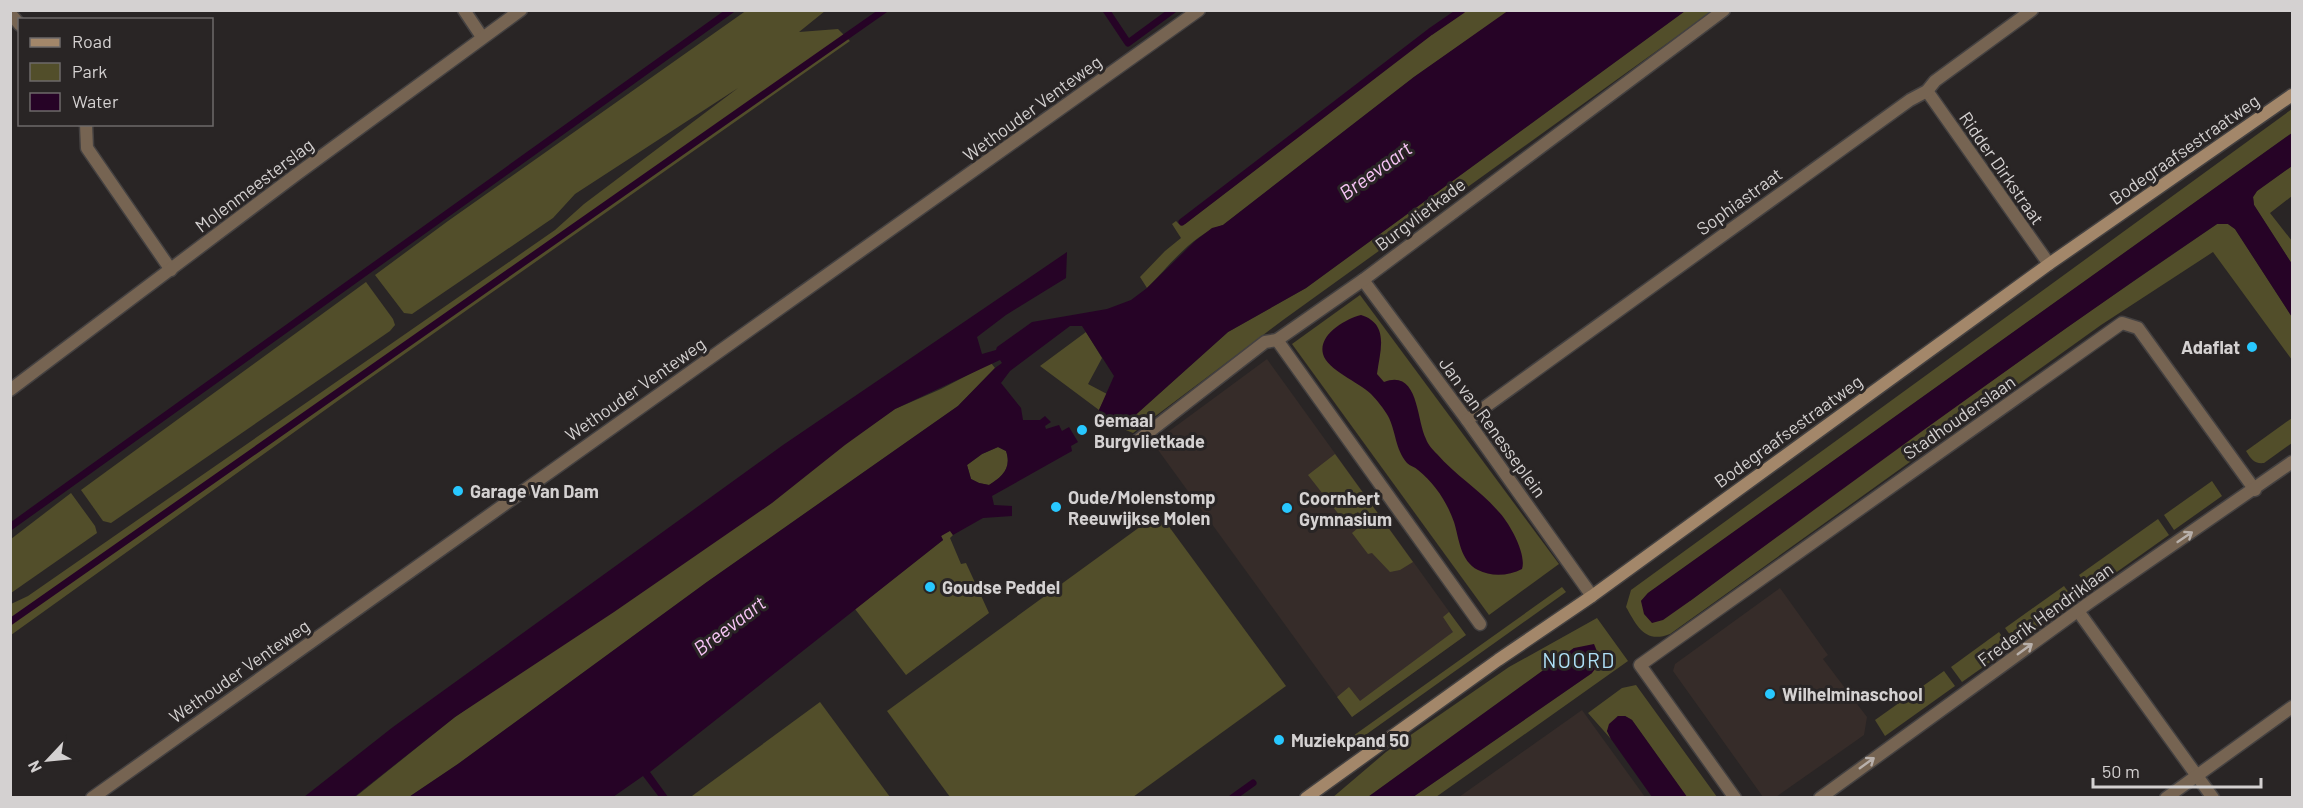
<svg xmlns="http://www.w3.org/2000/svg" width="2303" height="808" font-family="Barlow,sans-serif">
  <rect width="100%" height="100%" fill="#292525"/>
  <!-- built -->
  <g fill="#362c29">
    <polygon points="1267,359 1466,635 1352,717 1153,443"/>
    <polygon points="1780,588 1828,655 1823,659 1867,717 1864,735 1776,797 1763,797 1673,671 1675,664"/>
    <polygon points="1582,710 1645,797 1459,797"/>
  </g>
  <!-- green -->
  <g fill="#524e2a">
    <polygon points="747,10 825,11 799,32 838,29 850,41 339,400 11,635 11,604 28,596 555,230 584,204 738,88 575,194 553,218 412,314 404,313 375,275 448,221"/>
    <path d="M1466,11h43l-95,66 -191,148c-30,9 -54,41 -76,63l-7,-11 25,-26 16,-13 -9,-14 4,-3 3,3h6l243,-187z"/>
    <polygon points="1685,11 1712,11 1283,320 1133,433 1121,428 1228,332 1306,288"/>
    <path d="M2292,109v24l-644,460 -7,8h49l191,-142 215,-152 121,-83h11l7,5 57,88v43l-79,-108 -112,73 -431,309c-25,10 -33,-8 -44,-27l5,-17z"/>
    <polygon points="2292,166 2292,196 2270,213 2292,241 2292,264 2254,205 2253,197 2257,191"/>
    <polygon points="366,282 393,319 395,325 390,331 111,523 103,521 81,490"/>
    <polygon points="1360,295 1559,564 1489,615 1292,344"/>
    <polygon points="1086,332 1102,358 1088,384 1107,394 1099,410 1040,366"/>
    <polygon points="991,363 995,368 958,406 707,582 458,764 409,797 354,798 455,717 895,409 941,389"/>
    <path d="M2292,418v25l-28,20c-10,1 -13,-4 -18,-12z"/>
    <path d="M998,447l8,4c6,17 -4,26 -17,34l-10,-2 -8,-4 -4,-14 15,-11z"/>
    <polygon points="1335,454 1413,562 1400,570 1390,572 1372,553 1368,554 1352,533 1365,522 1358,512 1344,521 1308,475"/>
    <polygon points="2212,481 2222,496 2174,530 2164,515"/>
    <polygon points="71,493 95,526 97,533 11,593 11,539"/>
    <polygon points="1159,513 1286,686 1133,797 950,797 887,711"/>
    <polygon points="2158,519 2169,535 2090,591 2079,575"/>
    <polygon points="950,530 953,535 950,538 961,564 966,563 989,613 906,675 855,609 943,540 941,536"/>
    <polygon points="2064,586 2075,601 2016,643 2005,628"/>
    <polygon points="1562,587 1566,592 1357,741 1353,736"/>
    <polygon points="1449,612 1466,635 1352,717 1337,697 1349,687 1360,701 1453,632 1443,617"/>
    <polygon points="1597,618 1628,661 1436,797 1413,797 1592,673 1574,648 1368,797 1332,798 1386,752 1509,667"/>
    <polygon points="1999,632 2010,648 1962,682 1951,667"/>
    <polygon points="1944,671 1955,686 1885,736 1875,720"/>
    <polygon points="1636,685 1717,797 1687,797 1632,720 1625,716 1618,716 1607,731 1611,739 1588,713 1622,688"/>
    <polygon points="820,702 890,797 693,797 692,796"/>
  </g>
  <!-- water -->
  <g fill="#260326" fill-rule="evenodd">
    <path d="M1509,10l176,1 -379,277 -78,44 -107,96 -13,-2 -2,-4 -3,1 -5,-9 2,-2 -1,-2 15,-34 -32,-50h-12l-60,45 -9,12 20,25 2,12h17l5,-4 6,6 -6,4 1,3 13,-4 3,6 7,-4 9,15 -7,4 1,5 -80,45 2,9 18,1v10l-29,2 -30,17 -3,-4 -9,5 2,4 -293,232 18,25h-9l-16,-21 -30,21h-204l49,-33 249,-182 251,-176 37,-38 7,-5 -2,-3 -105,49 -50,36 -73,58 -158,109 -159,105 -101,80h-50l89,-70 390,-282 284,-193 -1,26 -60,37 -29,22 5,17 14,-4 1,-3 35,-25 75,-13 24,-9 16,-12 48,-47 17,-13 11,-3 191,-148zM998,447l8,4c6,17 -4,26 -17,34l-10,-2 -8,-4 -4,-14 15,-11z"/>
    <path d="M2292,133v33l-35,25 -4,6 1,8 38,59v53l-57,-88 -7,-5h-11c-179,121 -353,249 -527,377l-27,19 -11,3 -8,-9 -3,-13 7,-8z"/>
    <path d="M1361,315c29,9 19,36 16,59l7,8c35,-13 32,37 42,57 2,6 7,11 11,15 18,21 43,36 61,57 11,11 29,43 24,58 -13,7 -31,8 -44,1 -18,-9 -19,-32 -24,-48 -7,-20 -19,-38 -36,-52 -3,-3 -8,-4 -11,-7 -12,-14 -11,-32 -19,-47 -4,-7 -11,-16 -17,-22 -12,-12 -44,-24 -48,-40 -5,-19 22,-35 38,-39z"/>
    <polygon points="1594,644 1601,661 1592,673 1413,797 1368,797 1574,648"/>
    <polygon points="1618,716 1625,716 1632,720 1687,797 1652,797 1611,739 1607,731 1609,724"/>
  </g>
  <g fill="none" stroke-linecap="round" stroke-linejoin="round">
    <!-- stream -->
    <g stroke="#260326" stroke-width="7">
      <polyline points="1106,10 1128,43 1173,10"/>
      <polyline points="1182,222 1430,32 1462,10"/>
      <polyline points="10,527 731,10"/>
      <polyline points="10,622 884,10"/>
      <polyline points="1232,798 1253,783"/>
    </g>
    <!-- street casing -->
    <g stroke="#444141" stroke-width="15">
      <g id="street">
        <polyline points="464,10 482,37"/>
        <polyline points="10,13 20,25"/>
        <polyline points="1927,91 2049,264"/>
        <polyline points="86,124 87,148 171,270"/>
        <polyline points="1363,280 1467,420 1592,596"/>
        <polyline points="1277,340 1480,624"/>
        <polyline points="10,390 297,174 521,10"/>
        <polyline points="1467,420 1910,100 1927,91 1935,81 2032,10"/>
        <polyline points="1136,442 1265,342 1277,340 1363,280 1724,10"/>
        <polyline points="2078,611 2213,798"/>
        <polyline points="92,798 1199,10"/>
        <polyline points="1735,798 1640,665 2122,323 2138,328 2255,490"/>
        <polyline points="1820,798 2090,602 2292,462"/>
        <polyline points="2166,798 2292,707"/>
      </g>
    </g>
    <!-- secondary casing -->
    <g stroke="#444141" stroke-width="15">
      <polyline id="secondary" points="1306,798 1498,660 1592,596 2049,264 2292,95"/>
    </g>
    <!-- street -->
    <use href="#street" stroke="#766452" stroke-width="12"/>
    <!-- secondary -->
    <use href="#secondary" stroke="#a3876a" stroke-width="12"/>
  </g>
  <!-- one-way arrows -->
  <defs><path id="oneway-shaft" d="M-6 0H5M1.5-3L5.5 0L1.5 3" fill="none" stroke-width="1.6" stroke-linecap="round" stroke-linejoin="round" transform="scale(1.5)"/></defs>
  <g stroke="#b8b0ab">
    <use href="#oneway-shaft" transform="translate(2185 537) rotate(-34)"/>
    <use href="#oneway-shaft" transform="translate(2025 649) rotate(-36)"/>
    <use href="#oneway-shaft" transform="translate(1867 763) rotate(-36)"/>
  </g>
  <!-- markers -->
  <g fill="#28c8ff" stroke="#292525" stroke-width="2">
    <circle cx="2252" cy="347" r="6"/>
    <circle cx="1082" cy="430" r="6"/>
    <circle cx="458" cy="491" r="6"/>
    <circle cx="1056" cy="507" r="6"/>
    <circle cx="1287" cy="508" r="6"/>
    <circle cx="930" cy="587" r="6"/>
    <circle cx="1770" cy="694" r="6"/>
    <circle cx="1279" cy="740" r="6"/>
  </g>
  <g text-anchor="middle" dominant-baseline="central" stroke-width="6" stroke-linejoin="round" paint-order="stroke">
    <!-- street labels -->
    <g font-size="18" fill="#d4d1d1" stroke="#292525">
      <text transform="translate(1032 108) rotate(-36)">Wethouder Venteweg</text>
      <text transform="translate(2184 149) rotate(-35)">Bodegraafsestraatweg</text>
      <text transform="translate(2002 168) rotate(55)">Ridder Dirkstraat</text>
      <text transform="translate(254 185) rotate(-37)">Molenmeesterslag</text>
      <text transform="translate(1739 201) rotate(-36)">Sophiastraat</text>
      <text transform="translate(1420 214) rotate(-37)">Burgvlietkade</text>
      <text transform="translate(635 389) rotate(-35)">Wethouder Venteweg</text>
      <text transform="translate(1959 417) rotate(-35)">Stadhouderslaan</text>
      <text transform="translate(1493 427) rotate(54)">Jan van Renesseplein</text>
      <text transform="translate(1788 431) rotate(-36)">Bodegraafsestraatweg</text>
      <text transform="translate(2045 614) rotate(-36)">Frederik Hendriklaan</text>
      <text transform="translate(239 671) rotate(-35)">Wethouder Venteweg</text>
    </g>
    <!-- poi labels -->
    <g font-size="18" font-weight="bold" fill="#d4d1d1" stroke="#292525" text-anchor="start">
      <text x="2240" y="347" text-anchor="end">Adaflat</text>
      <text x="1094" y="420">Gemaal<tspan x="1094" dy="21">Burgvlietkade</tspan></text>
      <text x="470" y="491">Garage Van Dam</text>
      <text x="1068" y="497">Oude/Molenstomp<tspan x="1068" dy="21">Reeuwijkse Molen</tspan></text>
      <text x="1299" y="498">Coornhert<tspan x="1299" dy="21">Gymnasium</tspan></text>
      <text x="942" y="587">Goudse Peddel</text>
      <text x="1782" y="694">Wilhelminaschool</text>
      <text x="1291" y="740">Muziekpand 50</text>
    </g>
    <!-- water labels -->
    <g font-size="20" font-style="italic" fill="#f8c5f6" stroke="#292525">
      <text transform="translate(1375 170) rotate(-36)">Breevaart</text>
      <text transform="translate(729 625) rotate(-37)">Breevaart</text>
    </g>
    <!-- quarter labels -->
    <g font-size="21" letter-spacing="1.5" fill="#aee0f7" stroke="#292525">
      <text x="1579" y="659">NOORD</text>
    </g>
  </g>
  <!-- border -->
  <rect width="2303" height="808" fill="none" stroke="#d4d1d1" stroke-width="24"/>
  <!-- legend -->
  <rect x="18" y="18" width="195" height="108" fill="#292525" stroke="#6d6a6a" stroke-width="1.5"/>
  <rect x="30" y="38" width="30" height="9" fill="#a3876a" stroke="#6d6a6a" stroke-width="1.5"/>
  <text x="72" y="48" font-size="18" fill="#d4d1d1">Road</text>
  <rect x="30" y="63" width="30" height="18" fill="#524e2a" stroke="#6d6a6a" stroke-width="1.5"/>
  <text x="72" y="78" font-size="18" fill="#d4d1d1">Park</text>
  <rect x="30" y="93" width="30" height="18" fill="#260326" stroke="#6d6a6a" stroke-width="1.5"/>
  <text x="72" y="108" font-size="18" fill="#d4d1d1">Water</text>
  <!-- north arrow -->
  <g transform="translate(48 760) rotate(244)" stroke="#292525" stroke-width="4.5" paint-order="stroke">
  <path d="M0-4.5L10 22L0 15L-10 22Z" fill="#d4d1d1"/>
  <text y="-9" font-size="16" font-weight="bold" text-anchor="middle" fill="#d4d1d1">N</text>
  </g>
  <!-- scale -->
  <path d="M2093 778v9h168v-9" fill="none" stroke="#d4d1d1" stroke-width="3"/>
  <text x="2102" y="778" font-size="18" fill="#d4d1d1" stroke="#292525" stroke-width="4.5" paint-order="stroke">50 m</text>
</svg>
